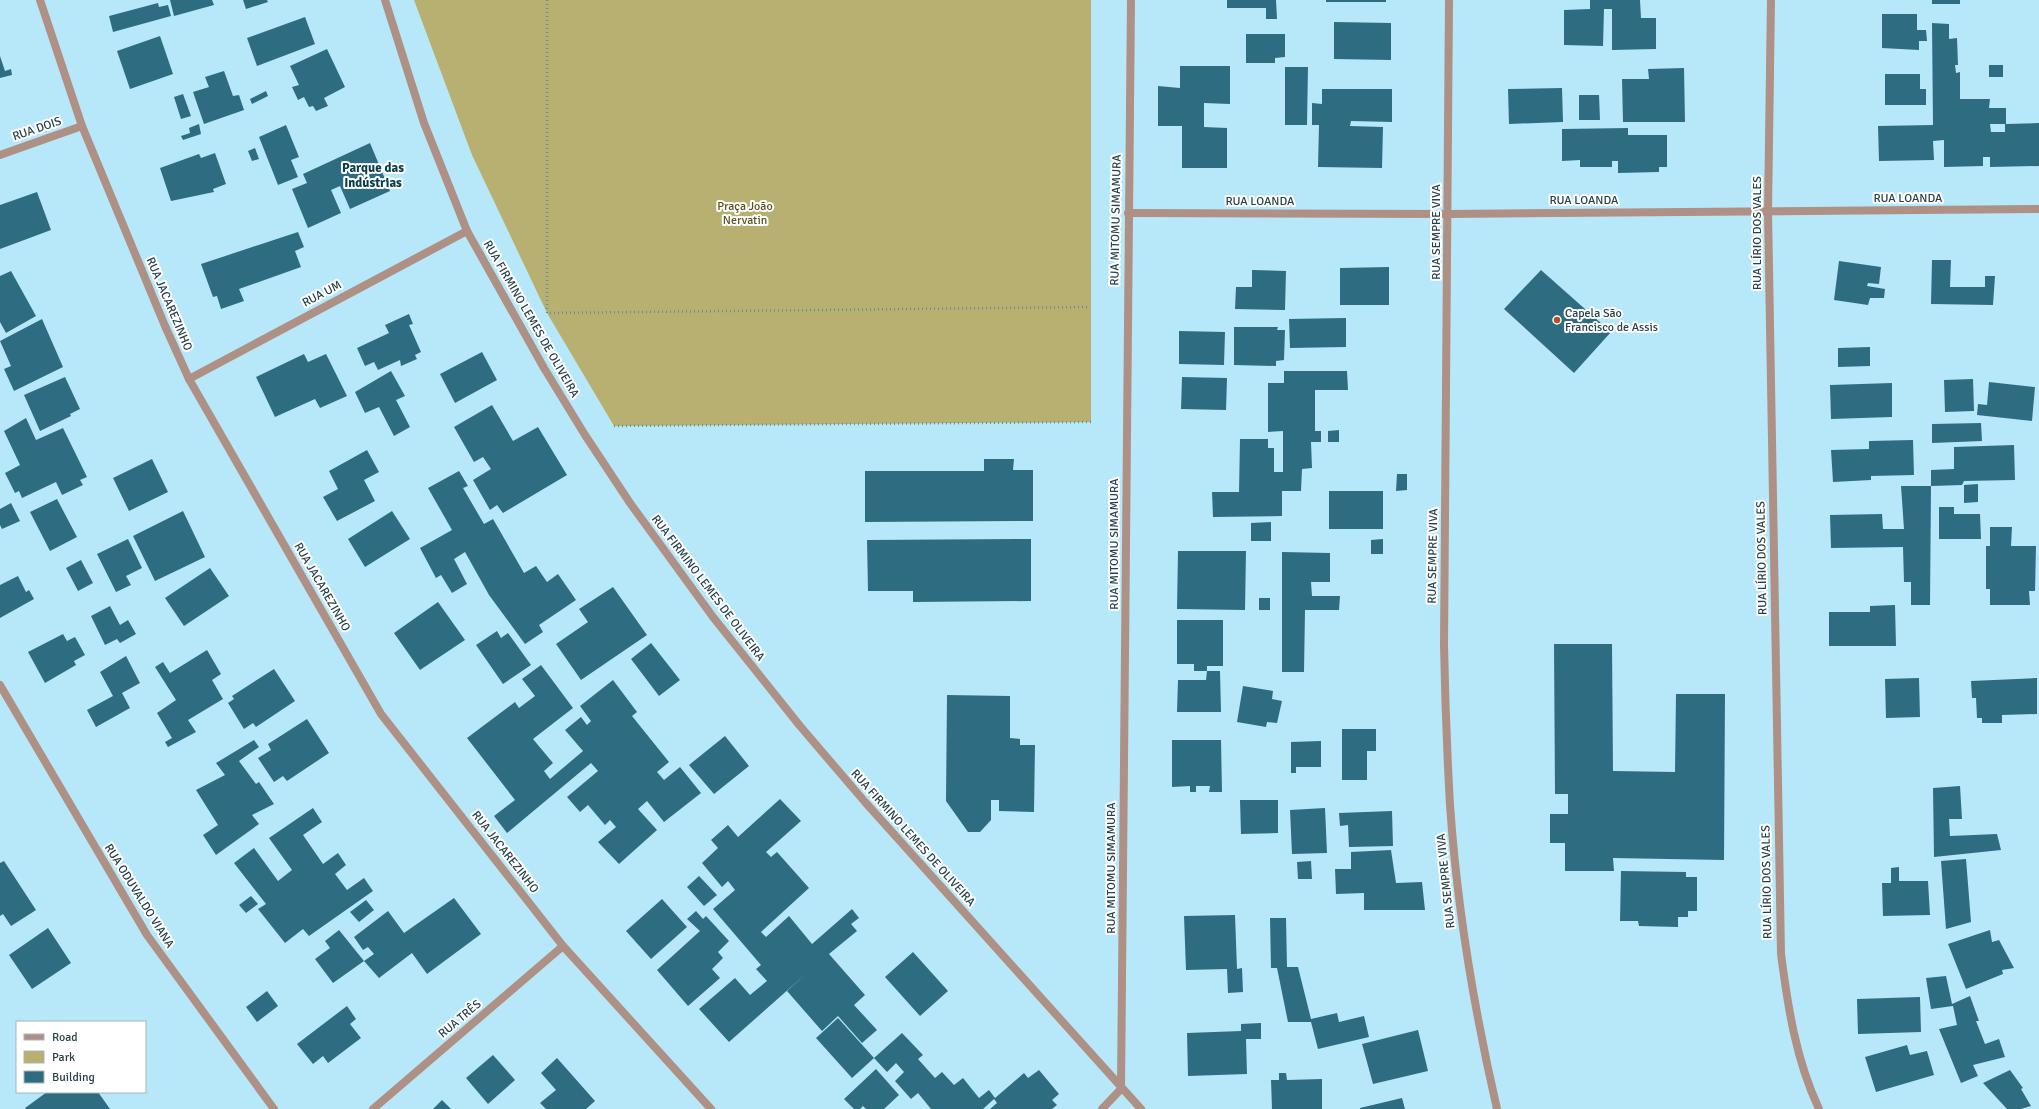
<svg xmlns="http://www.w3.org/2000/svg" width="2039" height="1109" font-family="Signika,sans-serif">
  <rect width="100%" height="100%" fill="#b6e8fa"/>
  <!-- green -->
  <polygon fill="#b7b071" points="414,0 1091,0 1091,422 614,426 547,313 472,155"/>
  <!-- building -->
  <g fill="#2e6d81" fill-rule="evenodd">
    <polygon points="170,0 212,0 214,5 174,16"/>
    <polygon points="243,0 267,0 268,2 246,9"/>
    <polygon points="1227,0 1276,0 1277,19 1266,19 1266,8 1227,8"/>
    <rect x="1326" y="0" width="60" height="2"/>
    <polygon points="1590,0 1640,0 1641,18 1656,18 1656,49 1612,50 1612,9 1604,9 1603,46 1564,45 1564,10 1590,9"/>
    <rect x="1932" y="0" width="28" height="4"/>
    <polygon points="158,3 159,7 168,5 171,16 113,32 109,16"/>
    <polygon points="1882,14 1917,14 1917,30 1926,30 1927,41 1919,41 1919,50 1882,48"/>
    <polygon points="305,17 315,44 257,66 247,38"/>
    <polygon points="1334,22 1391,23 1391,60 1334,59"/>
    <path d="M1932,23l17,1v15l8,-1 1,27h-3l1,8 4,-1v27h30l-1,9h17v16l33,-1v43l-49,1v-10h-7v9l-39,1v-27l-11,1 1,19 -55,1 -1,-35 55,-1zM1990,124h15v8h-14z"/>
    <polygon points="1246,34 1285,34 1285,57 1275,58 1275,63 1246,63"/>
    <polygon points="160,36 173,74 130,89 117,51"/>
    <polygon points="327,49 345,87 324,98 328,106 316,111 313,106 309,107 304,97 298,100 292,87 299,85 290,66"/>
    <polygon points="0,56 5,71 11,69 12,75 0,78"/>
    <rect x="1989" y="65" width="14" height="12"/>
    <polygon points="1180,66 1230,66 1230,104 1204,103 1204,127 1227,128 1227,168 1182,168 1182,126 1158,126 1158,86 1180,88"/>
    <polygon points="1285,67 1308,67 1307,125 1285,125"/>
    <polygon points="1684,68 1685,122 1623,122 1622,79 1649,79 1648,69"/>
    <polygon points="224,71 233,96 239,95 244,110 204,124 193,92 209,87 205,77"/>
    <polygon points="1885,74 1920,74 1920,89 1926,89 1926,105 1885,105"/>
    <polygon points="1562,88 1563,122 1509,124 1508,89"/>
    <polygon points="1322,89 1392,89 1392,122 1351,121 1350,126 1383,127 1382,168 1318,167 1319,125 1312,125 1312,103 1322,104"/>
    <polygon points="266,91 268,96 252,104 250,99"/>
    <polygon points="183,94 191,116 181,119 174,97"/>
    <polygon points="1579,95 1599,95 1600,120 1579,120"/>
    <polygon points="199,124 201,134 183,140 181,136 190,133 189,128"/>
    <polygon points="286,125 299,157 291,160 298,177 278,185 259,137"/>
    <polygon points="1628,128 1628,135 1667,135 1667,167 1659,167 1659,172 1618,173 1618,161 1612,161 1612,167 1580,167 1580,160 1562,161 1562,129"/>
    <polygon points="370,143 390,191 350,209 340,186 331,190 341,213 308,228 292,189 307,183 303,174"/>
    <polygon points="255,148 259,159 252,161 248,151"/>
    <polygon points="215,153 226,184 213,189 214,192 171,201 160,168 199,154 201,158"/>
    <polygon points="37,192 51,230 0,249 0,205"/>
    <polygon points="298,232 304,247 295,251 301,267 239,289 244,301 221,309 217,296 213,297 201,264"/>
    <polygon points="1932,260 1951,260 1950,287 1985,287 1985,276 1995,276 1993,305 1931,304"/>
    <polygon points="1839,261 1881,267 1879,284 1868,283 1867,286 1885,289 1884,298 1870,298 1868,305 1834,300"/>
    <polygon points="1389,267 1389,305 1340,305 1340,268"/>
    <polygon points="1252,270 1286,271 1285,310 1235,309 1236,287 1252,287"/>
    <polygon points="1541,270 1611,332 1574,373 1504,309"/>
    <polygon points="11,271 36,316 6,333 0,322 0,276"/>
    <polygon points="409,314 413,324 409,325 421,352 415,355 417,359 401,366 400,360 378,370 374,362 365,366 357,348 389,333 385,325"/>
    <polygon points="1346,318 1346,347 1290,348 1289,319"/>
    <polygon points="42,319 63,367 14,391 4,369 11,366 0,341"/>
    <polygon points="1234,327 1278,327 1277,330 1285,330 1284,360 1276,361 1276,366 1234,365"/>
    <polygon points="1179,331 1225,332 1224,365 1179,364"/>
    <polygon points="1870,347 1870,366 1838,367 1838,348"/>
    <polygon points="482,352 497,380 455,403 440,374"/>
    <polygon points="304,354 308,362 326,354 347,396 320,408 315,399 275,417 256,377"/>
    <polygon points="391,371 405,396 396,400 410,427 394,436 379,407 365,413 355,392"/>
    <polygon points="1284,371 1347,371 1348,390 1315,390 1315,431 1321,431 1321,442 1311,442 1312,468 1302,469 1301,491 1282,491 1282,516 1213,517 1212,492 1239,492 1240,439 1268,439 1268,448 1274,448 1274,472 1283,472 1283,431 1268,432 1268,383 1284,383"/>
    <polygon points="65,377 80,409 70,414 71,416 40,431 24,395"/>
    <polygon points="1182,377 1227,378 1226,410 1181,409"/>
    <polygon points="1973,379 1974,411 1945,412 1944,380"/>
    <polygon points="1989,382 2035,387 2032,421 1977,415 1978,404 1987,405"/>
    <polygon points="1892,383 1892,417 1831,419 1830,385"/>
    <polygon points="492,405 513,441 538,427 567,475 503,513 497,505 490,510 473,480 491,469 483,457 474,462 454,427"/>
    <polygon points="26,418 36,440 63,428 87,477 80,480 83,485 62,495 56,482 22,498 19,491 15,493 5,473 20,465 4,431"/>
    <polygon points="1981,423 1982,441 1932,443 1932,424"/>
    <polygon points="1339,430 1339,442 1328,442 1328,431"/>
    <polygon points="1913,440 1914,475 1871,476 1871,480 1833,482 1831,450 1869,449 1869,441"/>
    <polygon points="2014,445 2015,480 1964,481 1962,485 1931,486 1931,470 1954,469 1954,447"/>
    <polygon points="367,450 379,472 364,480 375,501 337,521 323,497 338,489 329,471"/>
    <polygon points="152,459 168,492 129,511 113,478"/>
    <polygon points="984,459 1014,459 1013,470 1033,470 1033,521 865,522 865,471 984,471"/>
    <polygon points="459,471 468,486 463,488 484,524 493,519 524,573 536,566 547,582 558,574 576,600 539,625 543,632 525,644 489,595 465,552 454,559 467,584 452,593 441,575 436,578 420,548 452,530 428,488"/>
    <polygon points="1397,474 1407,474 1407,490 1396,491"/>
    <polygon points="1978,484 1978,502 1964,503 1964,485"/>
    <polygon points="1901,486 1931,486 1930,605 1911,605 1911,582 1904,582 1903,547 1831,548 1830,515 1882,514 1883,529 1904,529"/>
    <rect x="1329" y="491" width="54" height="38"/>
    <polygon points="57,499 77,537 50,551 30,512"/>
    <polygon points="11,503 20,521 2,529 0,525 0,509"/>
    <polygon points="1939,507 1954,507 1954,514 1980,514 1981,539 1939,539"/>
    <polygon points="183,511 205,557 155,581 133,536"/>
    <polygon points="392,511 410,539 365,567 348,539"/>
    <polygon points="1271,522 1271,541 1251,541 1251,523"/>
    <polygon points="1990,527 2012,527 2011,546 2036,546 2035,591 2029,591 2030,605 1990,605 1990,589 1986,589 1986,546 1990,546"/>
    <polygon points="128,539 142,568 126,576 131,585 116,592 97,554"/>
    <polygon points="1031,539 1031,601 913,602 913,591 868,591 867,540"/>
    <polygon points="1383,539 1383,554 1371,554 1371,540"/>
    <polygon points="1178,551 1246,551 1245,610 1177,609"/>
    <polygon points="1282,552 1330,553 1330,582 1311,582 1312,596 1340,596 1339,610 1305,610 1304,672 1282,672"/>
    <polygon points="81,560 93,583 78,591 66,568"/>
    <polygon points="210,568 229,596 184,626 165,598"/>
    <polygon points="18,576 26,592 29,590 34,599 0,618 0,585"/>
    <polygon points="613,587 647,635 581,680 556,644 588,622 579,609"/>
    <rect x="1259" y="598" width="11" height="12"/>
    <polygon points="438,602 465,640 420,670 394,633"/>
    <polygon points="1895,605 1896,646 1829,646 1829,612 1870,612 1870,606"/>
    <polygon points="110,606 120,625 128,620 136,634 120,643 117,639 105,645 91,616"/>
    <polygon points="1177,620 1223,620 1223,666 1207,666 1207,671 1194,671 1194,664 1177,664"/>
    <polygon points="497,631 501,638 508,633 531,665 503,684 476,645"/>
    <polygon points="63,634 67,641 75,637 85,655 74,661 76,665 45,683 28,652"/>
    <polygon points="651,643 680,680 659,696 631,659"/>
    <polygon points="1554,644 1612,644 1613,771 1675,772 1676,694 1725,694 1724,860 1613,858 1614,871 1565,871 1565,843 1550,843 1550,814 1568,814 1568,794 1555,794"/>
    <polygon points="207,650 221,674 212,680 223,699 188,720 196,732 168,747 165,742 172,738 157,713 176,700 155,667 163,662 170,673"/>
    <polygon points="126,656 140,683 122,693 130,708 96,727 87,710 113,696 100,672"/>
    <polygon points="541,665 573,708 533,739 553,763 544,771 550,779 583,751 565,730 581,717 587,725 591,721 580,706 613,680 637,712 632,716 669,762 657,772 664,780 680,767 701,793 664,822 647,801 638,809 657,830 619,864 598,842 616,827 610,820 605,825 588,805 580,812 567,797 598,771 591,763 507,833 494,816 515,800 467,738 515,702 519,708 535,696 522,679"/>
    <polygon points="274,669 295,701 256,727 253,723 244,729 228,703 234,699 232,696"/>
    <polygon points="1207,671 1220,671 1221,712 1177,712 1178,680 1206,680"/>
    <polygon points="1919,678 1920,717 1886,718 1885,679"/>
    <polygon points="2037,678 2037,714 2002,715 2002,723 1982,723 1982,718 1977,718 1976,698 1972,698 1971,681"/>
    <polygon points="1243,686 1273,691 1272,699 1282,701 1277,723 1267,722 1266,727 1237,722"/>
    <polygon points="947,695 1010,696 1010,738 1020,739 1020,745 1035,745 1034,812 999,811 999,800 991,800 991,820 980,832 968,832 946,801"/>
    <polygon points="307,719 329,753 287,781 283,776 274,782 258,758 271,750 268,744"/>
    <polygon points="1342,729 1376,729 1376,751 1367,751 1367,780 1342,780"/>
    <polygon points="725,736 749,766 714,794 689,765"/>
    <polygon points="254,740 259,747 239,761 256,784 259,782 274,804 252,815 259,824 216,855 203,835 218,825 196,790 225,775 216,763"/>
    <polygon points="1172,740 1221,740 1222,792 1209,792 1210,786 1196,786 1196,792 1190,792 1190,786 1172,787"/>
    <polygon points="1321,741 1321,767 1296,767 1296,773 1291,773 1291,742"/>
    <polygon points="1960,786 1962,819 1949,819 1950,836 1997,834 2001,850 1934,857 1933,788"/>
    <polygon points="780,799 801,821 766,852 771,857 777,852 809,888 761,932 766,937 789,916 812,944 852,909 859,918 851,924 857,931 829,954 865,995 854,1005 877,1030 862,1043 838,1016 822,1031 787,991 808,972 729,1042 699,1009 735,978 750,995 767,981 756,969 761,965 713,909 735,890 728,881 722,887 702,863 718,848 711,840 728,825 738,837"/>
    <polygon points="1240,800 1278,800 1278,833 1241,834"/>
    <polygon points="313,808 322,822 303,835 323,864 338,853 346,865 335,874 347,890 364,878 373,891 309,936 303,929 285,943 258,909 266,904 234,863 254,848 278,881 292,870 269,838"/>
    <polygon points="1325,808 1327,853 1292,854 1290,810"/>
    <polygon points="1392,811 1393,846 1349,847 1348,825 1340,826 1339,813"/>
    <polygon points="1391,850 1396,883 1422,882 1425,910 1364,910 1364,893 1336,894 1335,869 1351,869 1351,852"/>
    <polygon points="1966,859 1971,922 1946,929 1941,861"/>
    <polygon points="4,861 36,910 11,926 3,914 0,916 0,863"/>
    <polygon points="1311,861 1312,879 1298,879 1297,862"/>
    <polygon points="1899,867 1899,881 1928,881 1930,915 1883,916 1882,883 1891,883 1891,868"/>
    <polygon points="1621,871 1686,872 1686,877 1697,877 1697,911 1688,911 1688,917 1678,917 1678,927 1639,926 1638,921 1620,921"/>
    <polygon points="699,876 717,895 704,906 687,887"/>
    <polygon points="251,896 258,904 246,913 239,905"/>
    <polygon points="454,898 481,934 427,974 412,953 379,978 364,961 374,954 368,947 363,950 354,937 388,911 404,933"/>
    <polygon points="662,899 687,927 651,959 626,931"/>
    <polygon points="366,900 374,910 359,922 350,912"/>
    <polygon points="696,911 703,919 706,916 729,941 718,952 723,958 712,969 720,978 688,1006 657,970 700,931 687,919"/>
    <polygon points="1235,915 1237,969 1242,968 1243,992 1228,993 1227,969 1186,970 1184,916"/>
    <polygon points="1270,918 1286,918 1287,967 1298,967 1311,1019 1337,1013 1339,1022 1364,1016 1369,1037 1318,1049 1311,1022 1288,1022 1277,968 1271,968"/>
    <polygon points="48,928 71,963 32,989 9,955"/>
    <polygon points="339,930 364,961 333,983 315,959 330,948 325,941"/>
    <polygon points="1990,930 1992,942 1999,940 2014,968 2002,970 2003,974 1966,989 1948,944"/>
    <polygon points="913,952 948,991 920,1016 885,977"/>
    <polygon points="1946,976 1952,1004 1970,996 1979,1021 1976,1021 1985,1044 1999,1039 2005,1057 1973,1065 1978,1076 1961,1083 1939,1029 1957,1025 1953,1006 1931,1009 1926,978"/>
    <polygon points="267,991 278,1006 257,1022 246,1007"/>
    <polygon points="1920,997 1921,1032 1858,1034 1857,999"/>
    <polygon points="347,1006 356,1019 350,1024 361,1038 328,1063 323,1056 313,1064 297,1044"/>
    <polygon points="838,1018 874,1058 852,1078 816,1038"/>
    <polygon points="1261,1023 1261,1039 1246,1039 1247,1074 1188,1076 1187,1033 1241,1031 1241,1024"/>
    <polygon points="1418,1030 1428,1071 1373,1084 1362,1044"/>
    <polygon points="902,1033 923,1055 918,1059 935,1078 942,1072 954,1085 963,1078 979,1098 989,1090 995,1098 1024,1073 1028,1078 1039,1070 1059,1094 1052,1100 1057,1105 1052,1109 990,1109 997,1103 994,1099 983,1109 931,1109 918,1093 911,1099 895,1081 904,1072 896,1063 887,1072 874,1058"/>
    <polygon points="1907,1045 1910,1055 1927,1051 1934,1075 1876,1092 1865,1057"/>
    <polygon points="493,1055 515,1080 488,1104 466,1078"/>
    <polygon points="557,1058 595,1101 586,1109 546,1109 540,1103 556,1090 541,1073"/>
    <polygon points="876,1069 899,1095 884,1109 866,1109 863,1106 860,1109 854,1109 844,1099"/>
    <polygon points="2010,1070 2023,1088 2021,1089 2031,1106 2021,1109 2007,1109 1983,1083"/>
    <polygon points="1279,1073 1286,1073 1287,1080 1322,1079 1322,1109 1272,1109 1271,1080 1279,1080"/>
    <polygon points="47,1092 98,1092 110,1109 26,1109 25,1108"/>
    <polygon points="1402,1098 1405,1109 1360,1109 1360,1108"/>
    <polygon points="442,1100 451,1109 433,1109"/>
  </g>
  <g fill="none" stroke-linecap="round" stroke-linejoin="round">
    <!-- path -->
    <g stroke="#6a8f9c" stroke-width="2.5" stroke-dasharray="1 3" stroke-linecap="butt">
      <polyline points="547,0 547,313 1090,307"/>
      <polyline points="614,426 1091,422"/>
    </g>
    <!-- minor -->
    <g stroke="#ae9085" stroke-width="8">
      <polyline points="385,0 424,123 467,231 544,368 585,435 630,503 713,617 800,726 865,802 1141,1109"/>
      <path d="M1449,0l-5,645c1,53 3,107 6,160 7,102 24,204 47,304"/>
      <path d="M1771,0l-3,211 13,743c7,54 15,106 38,155"/>
      <polyline points="0,155 82,126"/>
      <polyline points="1128,213 1449,214 2039,209"/>
      <polyline points="189,379 467,231"/>
      <polyline points="0,685 147,935 274,1109"/>
      <polyline points="373,1109 563,946"/>
      <polyline points="1102,1109 1121,1089 1131,0"/>
    </g>
    <!-- tertiary -->
    <polyline stroke="#ae9085" stroke-width="8" points="40,0 82,126 165,326 189,379 381,714 563,946 711,1109"/>
  </g>
  <!-- markers -->
  <circle fill="#b65123" stroke="#fff" stroke-width="1.5" cx="1557" cy="320" r="4"/>
  <g text-anchor="middle" dominant-baseline="central" stroke-width="4" stroke-linejoin="round" paint-order="stroke">
    <!-- street labels -->
    <g font-size="12" fill="#27414a" stroke="#fff">
      <text transform="translate(37 129) rotate(-19)">RUA DOIS</text>
      <text x="1908" y="198">RUA LOANDA</text>
      <text x="1584" y="200">RUA LOANDA</text>
      <text x="1260" y="201">RUA LOANDA</text>
      <text transform="translate(1116 220) rotate(-89)">RUA MITOMU SIMAMURA</text>
      <text transform="translate(1436 232) rotate(-90)">RUA SEMPRE VIVA</text>
      <text transform="translate(1757 233) rotate(-90)">RUA LÍRIO DOS VALES</text>
      <text transform="translate(322 294) rotate(-28)">RUA UM</text>
      <text transform="translate(169 304) rotate(67)">RUA JACAREZINHO</text>
      <text transform="translate(531 319) rotate(60)">RUA FIRMINO LEMES DE OLIVEIRA</text>
      <text transform="translate(1114 544) rotate(-90)">RUA MITOMU SIMAMURA</text>
      <text transform="translate(1433 556) rotate(-89)">RUA SEMPRE VIVA</text>
      <text transform="translate(1762 558) rotate(-91)">RUA LÍRIO DOS VALES</text>
      <text transform="translate(322 587) rotate(60)">RUA JACAREZINHO</text>
      <text transform="translate(708 588) rotate(53)">RUA FIRMINO LEMES DE OLIVEIRA</text>
      <text transform="translate(913 838) rotate(48)">RUA FIRMINO LEMES DE OLIVEIRA</text>
      <text transform="translate(505 852) rotate(52)">RUA JACAREZINHO</text>
      <text transform="translate(1111 868) rotate(-90)">RUA MITOMU SIMAMURA</text>
      <text transform="translate(1446 881) rotate(-96)">RUA SEMPRE VIVA</text>
      <text transform="translate(1767 882) rotate(-91)">RUA LÍRIO DOS VALES</text>
      <text transform="translate(139 896) rotate(58)">RUA ODUVALDO VIANA</text>
      <text transform="translate(460 1019) rotate(-40)">RUA TRÊS</text>
    </g>
    <!-- park labels -->
    <g font-size="12" fill="#57511d" stroke="#fff">
      <text x="745" y="206">Praça João<tspan x="745" dy="14">Nervatin</tspan></text>
    </g>
    <!-- poi labels -->
    <g font-size="12" fill="#27414a" stroke="#fff" text-anchor="start">
      <text x="1565" y="313">Capela São<tspan x="1565" dy="14">Francisco de Assis</tspan></text>
    </g>
    <!-- neighbourhood labels -->
    <g font-size="13" font-weight="bold" fill="#093d4c" stroke="#fff">
      <text x="373" y="168">Parque das<tspan x="373" dy="15">Indústrias</tspan></text>
    </g>
  </g>
  <!-- legend -->
  <rect x="16" y="1021" width="130" height="72" fill="#ffffff" stroke="#a9b3b7"/>
  <rect x="24" y="1034" width="20" height="6" fill="#ae9085" stroke="#a9b3b7"/>
  <text x="52" y="1041" font-size="12" fill="#27414a">Road</text>
  <rect x="24" y="1051" width="20" height="12" fill="#b7b071" stroke="#a9b3b7"/>
  <text x="52" y="1061" font-size="12" fill="#27414a">Park</text>
  <rect x="24" y="1071" width="20" height="12" fill="#2e6d81" stroke="#a9b3b7"/>
  <text x="52" y="1081" font-size="12" fill="#27414a">Building</text>
</svg>
